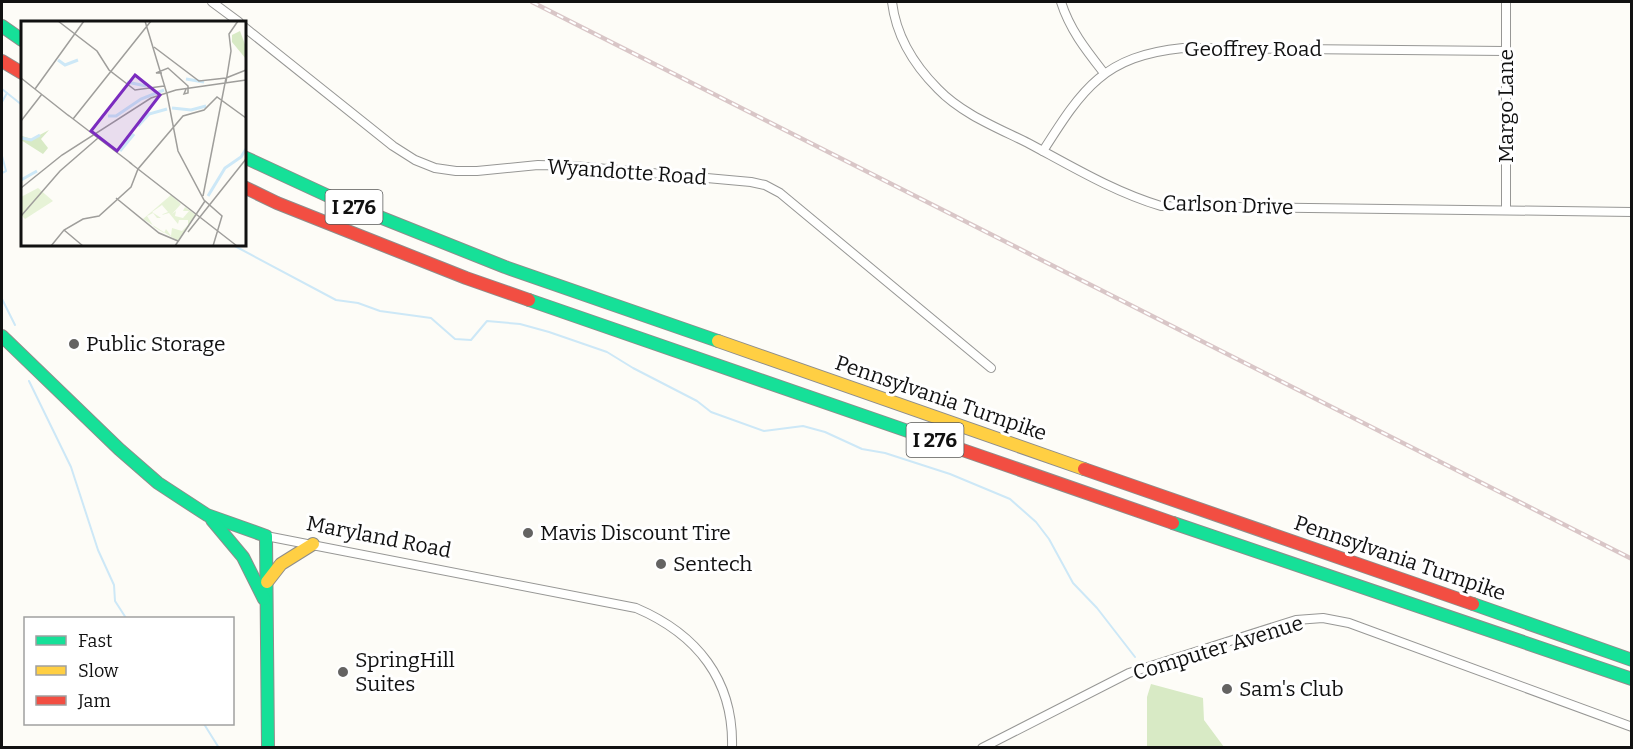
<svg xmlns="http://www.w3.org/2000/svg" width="1633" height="749" font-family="Bitter,serif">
  <rect width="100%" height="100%" fill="#fdfcf7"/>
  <!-- forest -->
  <polygon fill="#d8eac5" points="1151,684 1203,698 1204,720 1224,747 1147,747 1147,697"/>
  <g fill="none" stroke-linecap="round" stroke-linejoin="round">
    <!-- stream -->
    <g stroke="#cde8f7" stroke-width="2">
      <polyline points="2,89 22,105"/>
      <polyline points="2,102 7,93"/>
      <polyline points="2,156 6,171 2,173"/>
      <polyline points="231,244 336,300 358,303 380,311 431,318 455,339 471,340 487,321 520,324 549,332 607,352 633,368 697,401 711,412 764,431 803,426 825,432 862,449 885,453 950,474 1010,499 1036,522 1049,539 1073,583 1097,608 1135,657"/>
      <polyline points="2,299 15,325"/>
      <polyline points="29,381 71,467 98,550 114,585 115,601 126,618"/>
      <polyline points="204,724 219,748"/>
    </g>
    <!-- street casing -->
    <g stroke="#979795" stroke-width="10">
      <g id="street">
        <polyline points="212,2 239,22"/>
        <path d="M892,2c4,33 22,63 46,87 24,25 60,39 90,54 43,23 86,49 133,63l471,6"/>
        <path d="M1061,2c9,28 25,48 43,71"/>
        <polyline points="1506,2 1506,210"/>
        <polyline points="244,27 393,146 415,160 435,168 456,171 477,171 538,165 574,166 751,182 765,185 780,193 991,368"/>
        <path d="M1043,151c40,-63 61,-95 140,-103l322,3"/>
        <path d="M266,536l370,72c61,26 98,72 96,140"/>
        <polyline points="982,748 1129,673 1296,620 1323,618 1349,623 1632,727"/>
      </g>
    </g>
    <!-- fast casing -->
    <g stroke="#8e8d8b" stroke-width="14">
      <g id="fast">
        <polyline points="2,26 22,40"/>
        <polyline points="244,157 337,200 505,267 718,341"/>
        <polyline points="529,300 954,447"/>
        <polyline points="2,336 119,449 158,483 207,515 266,536 268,748"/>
        <polyline points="212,520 243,557 264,599"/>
        <polyline points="1173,523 1632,679"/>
        <polyline points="1473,604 1632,660"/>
      </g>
    </g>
    <!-- slow casing -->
    <g stroke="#8e8d8b" stroke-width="14">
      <g id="slow">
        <polyline points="718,341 1084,469"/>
        <polyline points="267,582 281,564 313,544"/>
      </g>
    </g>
    <!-- jam casing -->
    <g stroke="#8e8d8b" stroke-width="14">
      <g id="jam">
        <polyline points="2,61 22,73"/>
        <polyline points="244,187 277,203 466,278 529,300"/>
        <polyline points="954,447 1173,523"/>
        <polyline points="1084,469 1473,604"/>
      </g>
    </g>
    <!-- street -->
    <use href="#street" stroke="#fffffe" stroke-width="8"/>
    <!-- fast -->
    <use href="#fast" stroke="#16e098" stroke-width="12"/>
    <!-- slow -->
    <use href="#slow" stroke="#ffcf43" stroke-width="12"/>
    <!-- jam -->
    <use href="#jam" stroke="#f24e42" stroke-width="12"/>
    <!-- rail casing -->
    <g stroke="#d9c6c7" stroke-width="4.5">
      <polyline id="rail" points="532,2 1632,559"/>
    </g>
    <!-- rail -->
    <use href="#rail" stroke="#fff" stroke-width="2" stroke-dasharray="7" stroke-linecap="butt"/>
  </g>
  <!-- markers -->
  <g fill="#646362" stroke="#fff" stroke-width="2">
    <circle cx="74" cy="344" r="6"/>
    <circle cx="528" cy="533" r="6"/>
    <circle cx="661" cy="564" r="6"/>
    <circle cx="343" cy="672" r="6"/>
    <circle cx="1227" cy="689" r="6"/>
  </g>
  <g text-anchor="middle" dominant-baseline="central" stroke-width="6" stroke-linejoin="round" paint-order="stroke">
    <!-- shield labels -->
    <g fill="#fff" stroke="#585858" stroke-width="1.5">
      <rect x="325.5" y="190" width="57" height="34" rx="4.5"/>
      <rect x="906.5" y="423" width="57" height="34" rx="4.5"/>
    </g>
    <g font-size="20" font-weight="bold" fill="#111">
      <text x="354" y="207">I 276</text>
      <text x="935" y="440">I 276</text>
    </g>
    <!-- street labels -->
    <g font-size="21" fill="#111" stroke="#fff">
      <text x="1253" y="49">Geoffrey Road</text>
      <text transform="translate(1506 106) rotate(-90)">Margo Lane</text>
      <text transform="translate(627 172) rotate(4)">Wyandotte Road</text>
      <text transform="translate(1228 205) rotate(2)">Carlson Drive</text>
      <text transform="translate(941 398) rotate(19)">Pennsylvania Turnpike</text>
      <text transform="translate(379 537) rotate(11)">Maryland Road</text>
      <text transform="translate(1400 558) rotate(19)">Pennsylvania Turnpike</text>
      <text transform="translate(1218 648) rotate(-17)">Computer Avenue</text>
    </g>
    <!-- poi labels -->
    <g font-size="21" fill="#111" stroke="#fff" text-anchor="start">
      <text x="86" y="344">Public Storage</text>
      <text x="540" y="533">Mavis Discount Tire</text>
      <text x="673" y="564">Sentech</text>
      <text x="355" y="660">SpringHill<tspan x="355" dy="24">Suites</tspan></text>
      <text x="1239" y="689">Sam's Club</text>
    </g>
  </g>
  <!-- overview -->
  <g transform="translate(21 21)">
    <rect width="225" height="225" fill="#fdfcf7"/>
    <path d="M17,167l15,13 -28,18 -4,-4v-18zM150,174l10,9 -9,10 4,-3 -1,5 8,2 6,-7h-6l2,-4 11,8 -18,26 -35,-22zM141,184l6,7 -5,2 -1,1 7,-2 9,11 1,-4h9v5l-6,6 -10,-3 -1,8 -5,-7 -2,4 -10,-6 4,-4 -4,4 -7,-11 6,-3 4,5h4l-9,-6z" fill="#e7f3d7" fill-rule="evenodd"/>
    <path d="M219,10l6,16v12l-14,-17v-7zM28,109l-8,9 7,9 -5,6 -22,-14 1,-4 10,3z" fill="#d8eac5"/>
    <path fill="none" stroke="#cde8f7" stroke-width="3" d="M37,39l7,5 13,-5M165,58l18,3M106,61l19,4M151,87l19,2 15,-4M87,95h8l25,-17 23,-9M117,105l11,-12 18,-5M0,117l10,2 9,-5M99,130l14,-17M0,159l16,-9M187,175l17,-28 16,-11 5,-8"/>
    <path fill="none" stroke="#9f9e9b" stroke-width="1.5" d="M37,0l39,30 12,19 26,20 29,-4M124,0l22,73 11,57 26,49 18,16 -9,30M133,26l45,34 27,-3 20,-8M141,52h-6l12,-5 10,9M157,56l10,9v7l-4,1 2,-5M0,57l48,38M205,61l5,-31 -2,-17 9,-13M14,68l49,-68M47,94l64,49M52,98l78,-98M0,100l21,-27M108,141l108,84M0,167l41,-33 89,-57 25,-8 70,-10M182,175l23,-118M95,177l43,35 19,8M0,195l39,-45 38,-33M43,209l19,16M167,211l58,-73M30,225l13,-16 19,-11 16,-3 32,-29 7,-18 45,-53 21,-6 13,-13 29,21M154,225l30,-45"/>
    <path fill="#7b2cbf" fill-opacity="0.15" stroke="#7b2cbf" stroke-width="3" d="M114,54l25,20 -43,56 -26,-20z"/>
    <rect width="225" height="225" fill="none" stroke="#111" stroke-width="3"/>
  </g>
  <!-- border -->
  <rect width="1633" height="749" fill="none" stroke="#111111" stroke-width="6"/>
  <!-- legend -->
  <rect x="24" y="617" width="210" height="108" fill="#ffffff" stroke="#a0a0a0" stroke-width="1.5"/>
  <rect x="36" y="636" width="30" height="9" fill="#16e098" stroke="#a0a0a0" stroke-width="1.5"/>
  <text x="78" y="647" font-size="18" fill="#111111">Fast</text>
  <rect x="36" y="666" width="30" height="9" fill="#ffcf43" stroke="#a0a0a0" stroke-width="1.5"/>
  <text x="78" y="677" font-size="18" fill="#111111">Slow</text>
  <rect x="36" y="696" width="30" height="9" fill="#f24e42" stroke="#a0a0a0" stroke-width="1.5"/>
  <text x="78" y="707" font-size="18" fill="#111111">Jam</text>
</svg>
